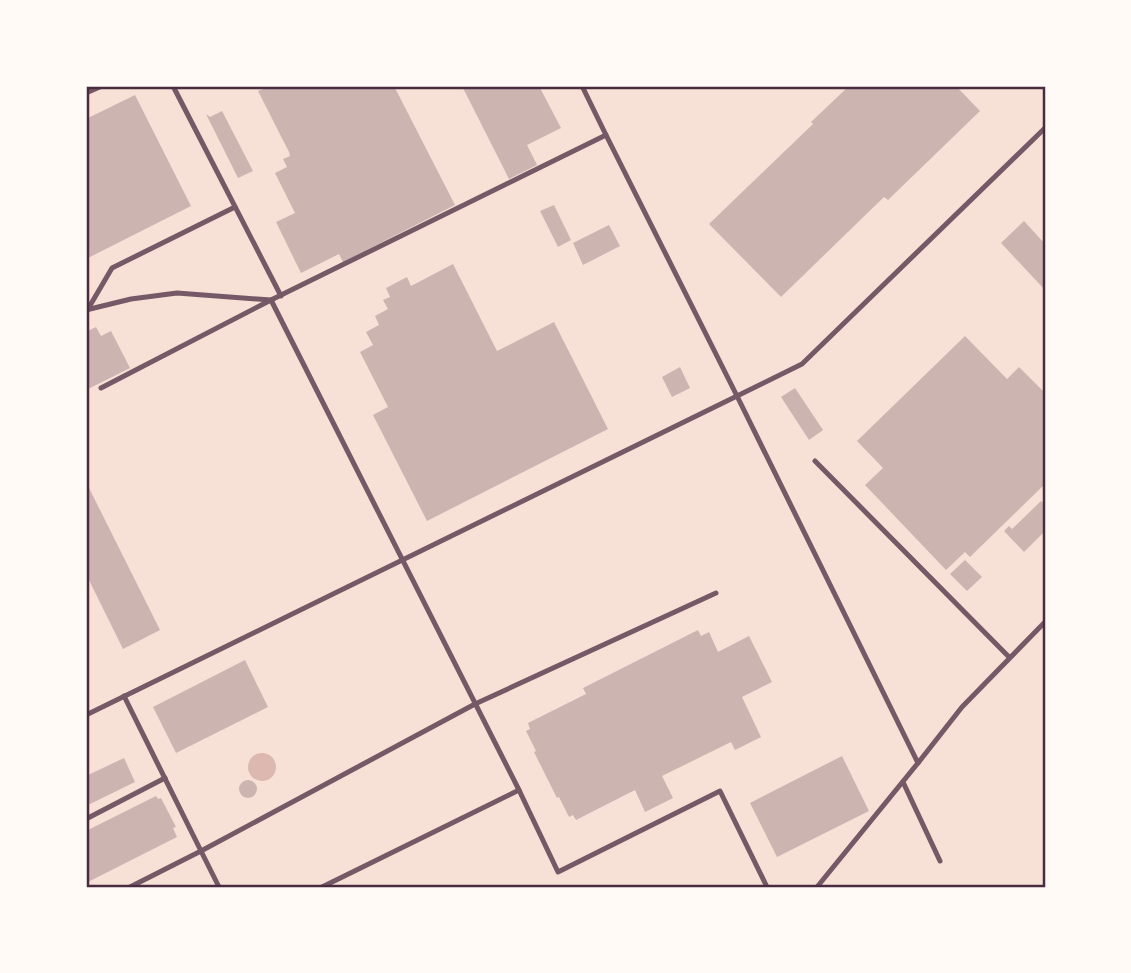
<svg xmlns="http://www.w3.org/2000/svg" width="1131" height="973" font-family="'Work Sans',sans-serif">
  <rect width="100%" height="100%" fill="#f7e1d7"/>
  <!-- water -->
  <circle fill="#dcb8b0" cx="262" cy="767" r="14"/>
  <!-- building -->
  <g fill="#ccb4b1">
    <polygon points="271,86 394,86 455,205 343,262 339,254 301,273 276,222 295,213 275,173 287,167 283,159 290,156 289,152 258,91"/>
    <polygon points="462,86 539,86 561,128 527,145 537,165 509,179"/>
    <polygon points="849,86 956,86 980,111 888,200 884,197 781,297 709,224 813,124 811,122"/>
    <polygon points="135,95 191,206 86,259 86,119"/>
    <polygon points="222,111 253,171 238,178 206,114 210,117"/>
    <polygon points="554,205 571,240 558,247 540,211"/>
    <polygon points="1024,221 1045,244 1045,290 1001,243"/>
    <polygon points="609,225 620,246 583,265 573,243"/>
    <polygon points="453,264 497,351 554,322 608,429 427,521 373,415 388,407 360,352 373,345 366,332 379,325 375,316 388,309 383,300 390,297 386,288 407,277 411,286"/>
    <polygon points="96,327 101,336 111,331 130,368 86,390 86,332"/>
    <polygon points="965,336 1007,379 1019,367 1045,393 1045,484 970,557 965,552 946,570 865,485 883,468 857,441"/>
    <polygon points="680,367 690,388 672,397 662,377"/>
    <polygon points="795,388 823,430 809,440 781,397"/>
    <polygon points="86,482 160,630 123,649 86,574"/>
    <polygon points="1041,501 1045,505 1045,531 1024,552 1004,531 1009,526 1012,529"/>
    <polygon points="965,560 982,577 967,591 950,574"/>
    <polygon points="698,630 701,636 709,632 718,652 749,636 772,682 742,697 761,737 735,750 731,742 662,776 673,798 645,812 635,790 576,820 573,815 569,817 559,797 557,798 534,752 536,751 526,731 530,729 528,723 586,694 583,688"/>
    <polygon points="245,660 268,707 176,753 153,707"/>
    <polygon points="842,756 869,811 777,857 750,803"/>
    <polygon points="124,758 135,782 86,806 86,776"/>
    <circle cx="248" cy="789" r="9"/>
    <polygon points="156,796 158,799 161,798 176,827 173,828 177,837 86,883 86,831"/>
  </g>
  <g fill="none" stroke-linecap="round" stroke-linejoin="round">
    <!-- service -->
    <g stroke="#755966" stroke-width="5">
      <polyline points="173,86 281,296"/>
      <polyline points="86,93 102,86"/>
      <polyline points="606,135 737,396 802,364 1045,128"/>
      <polyline points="88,309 112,268 235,207"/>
      <polyline points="86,310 131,299 177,293 271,300 519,790 558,872 720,791 767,887"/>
      <polyline points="101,388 271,300 606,135 582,86"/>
      <polyline points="815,461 1009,657"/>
      <polyline points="124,696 201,851 130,887"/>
      <polyline points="86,715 737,396 918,763 962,707 1045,622"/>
      <polyline points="903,782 940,861"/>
      <polyline points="86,819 165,778"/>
      <polyline points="219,887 201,851 475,704 716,593"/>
      <polyline points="322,887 519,790"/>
      <polyline points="817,887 918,763"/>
    </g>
  </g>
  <!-- border -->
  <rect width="1131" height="973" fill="none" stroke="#fffaf5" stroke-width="175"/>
  <rect x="88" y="88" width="956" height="798" fill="none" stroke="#4a2c40" stroke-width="2.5"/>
</svg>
